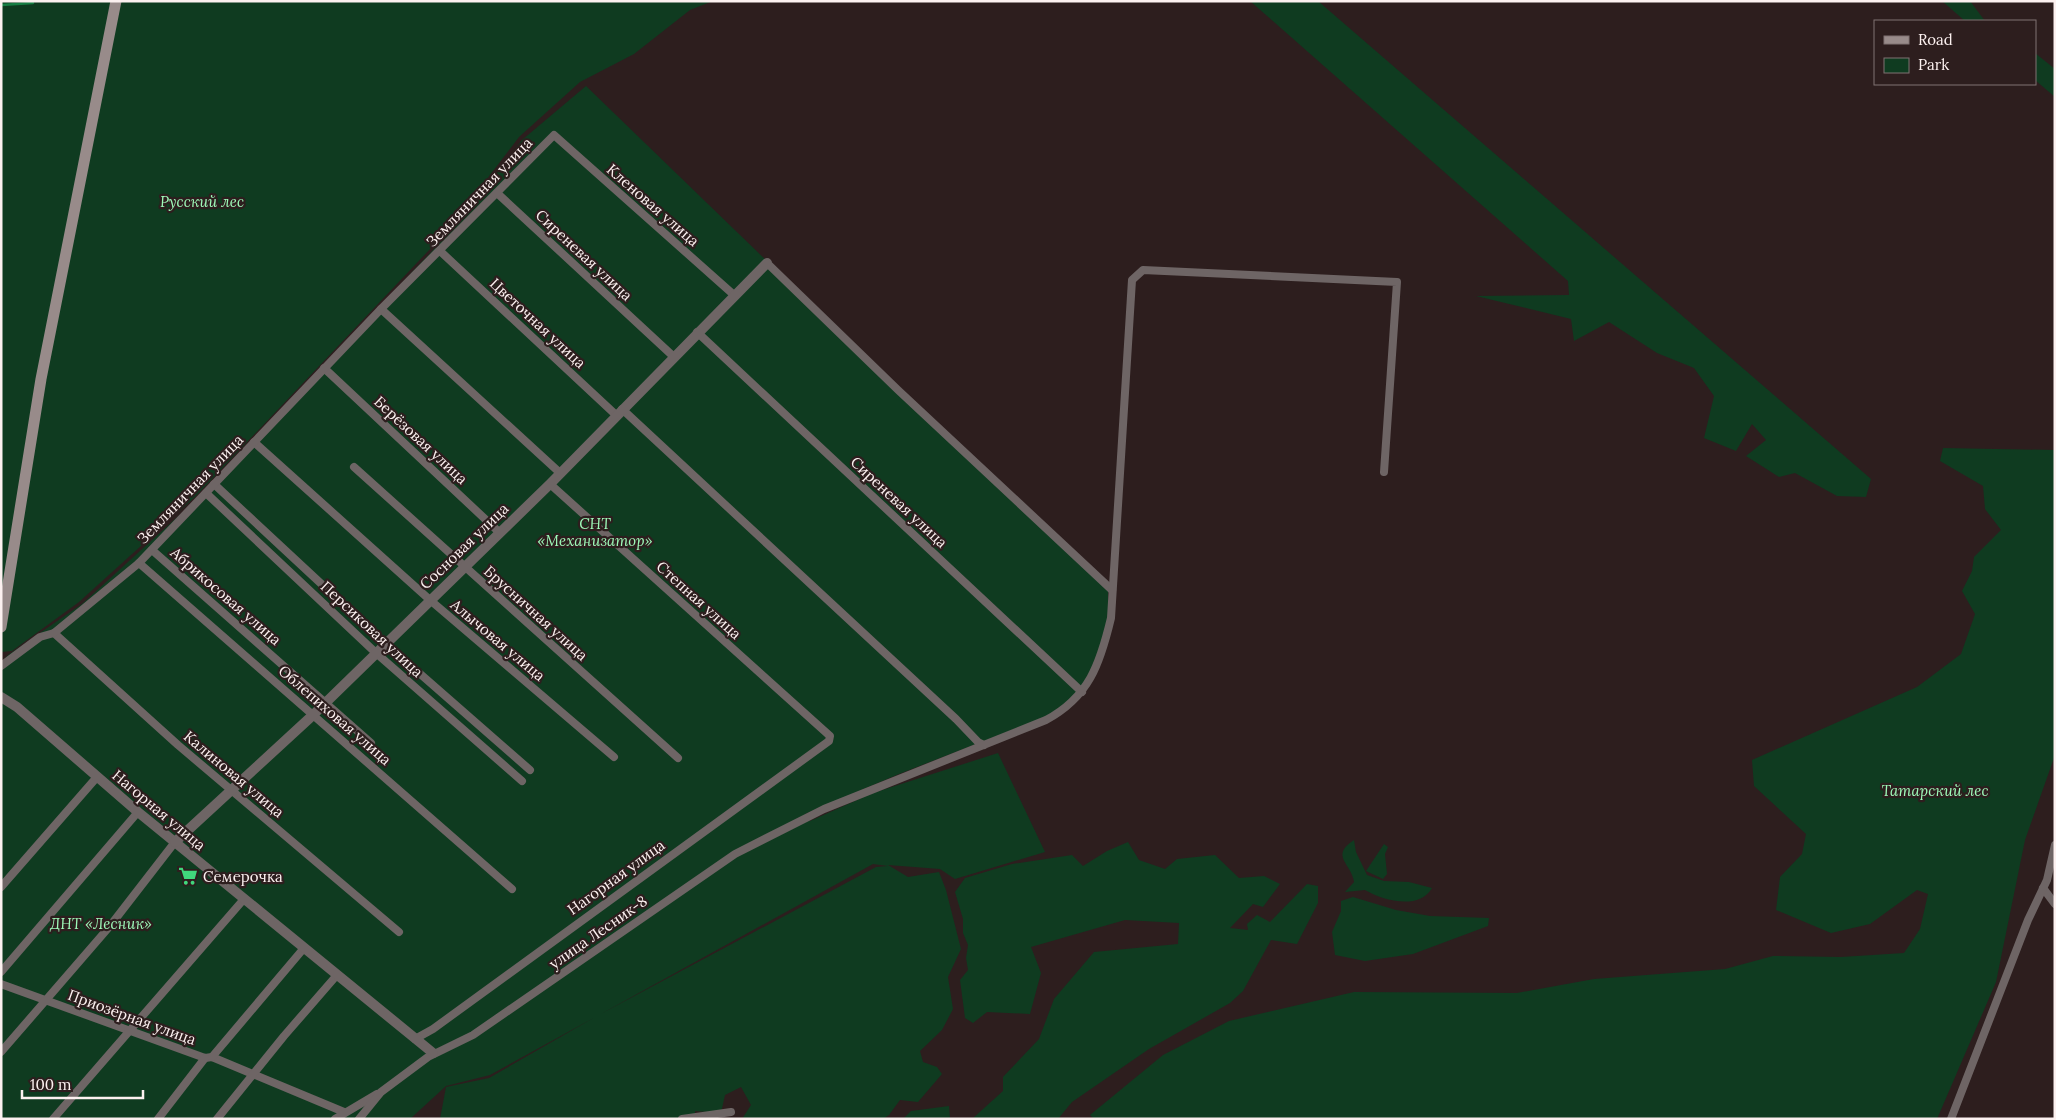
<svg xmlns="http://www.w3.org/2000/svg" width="2056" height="1120" font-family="Lora,serif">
  <rect width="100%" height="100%" fill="#2d1e1e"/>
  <!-- green -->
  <g fill="#0f3b20">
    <polygon points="1,1 713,1 690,10 634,54 580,82 519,137 449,229 194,498 79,602 12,651 1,652"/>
    <polygon points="1250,1 1318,1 1871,479 1866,497 1837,496 1795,473 1779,477 1746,456 1766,440 1752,424 1736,451 1704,438 1714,396 1694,368 1657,353 1609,322 1574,341 1571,319 1476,296 1569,295 1568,281"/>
    <polygon points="1942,1 1970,1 1985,21 1965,21"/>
    <polygon points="2035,53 2055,69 2055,97 2035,80"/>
    <polygon points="586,86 1108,591 1108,627 1089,677 1074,698 1053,714 899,774 805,814 810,821 873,793 998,753 1045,852 955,879 940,869 888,865 908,877 939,872 946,890 961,949 948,977 953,1009 942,1030 920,1051 923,1062 937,1067 942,1074 918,1102 900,1100 889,1115 883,1119 742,1119 751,1105 741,1087 725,1095 721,1113 695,1111 695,1119 440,1119 446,1087 489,1078 597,1016 876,867 888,866 873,864 490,1075 446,1086 410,1119 1,1119 1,662 8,655 82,604 198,498 451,231 522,140"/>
    <polygon points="1943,448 2055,450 2055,755 2025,840 1996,982 1937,1119 1094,1119 1090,1115 1163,1055 1229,1021 1354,992 1517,993 1594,979 1725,969 1773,956 1841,957 1904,953 1920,929 1928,894 1917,890 1870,924 1831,933 1776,910 1780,877 1802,854 1806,834 1754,786 1752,760 1917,687 1961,654 1975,614 1962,591 1972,571 1974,557 2001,530 1985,509 1983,486 1940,461"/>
    <path d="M1354,840l2,12 11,23 17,6 25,1 23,6c-13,23 -50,12 -67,2l-20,2 9,-10c-2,-18 -25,-26 0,-42z"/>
    <polygon points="1128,842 1139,860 1165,869 1177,859 1215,855 1239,878 1264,876 1280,884 1263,907 1253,904 1230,928 1248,930 1247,924 1257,915 1270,922 1307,884 1318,886 1318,903 1297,944 1271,940 1243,991 1230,1003 1149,1049 1072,1102 1058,1119 972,1119 1003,1091 1003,1077 1039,1039 1054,999 1094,952 1178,944 1179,923 1125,920 1031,947 1041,973 1030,1014 987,1012 973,1023 965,1018 960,980 968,970 966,958 968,945 963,933 963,919 955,892 965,878 1012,864 1072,855 1083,866 1107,851"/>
    <polygon points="1384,844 1388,847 1385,854 1387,874 1383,879 1366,871"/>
    <polygon points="1353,897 1396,910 1430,916 1489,918 1488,926 1413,954 1365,961 1335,955 1332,932 1341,911 1341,901"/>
    <polygon points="949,1106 950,1119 903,1119 911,1111"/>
  </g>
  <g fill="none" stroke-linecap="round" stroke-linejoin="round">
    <!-- stream -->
    <polyline stroke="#177e44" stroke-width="2.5" points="1,5 33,3"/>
    <!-- minor -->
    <g stroke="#6e6565" stroke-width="8">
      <polyline points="497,193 674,357"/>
      <polyline points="440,251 616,415"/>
      <polyline points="767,263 898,390 1112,590"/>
      <polyline points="381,309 559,472"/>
      <polyline points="697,332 1082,692"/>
      <polyline points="324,368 500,533"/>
      <polyline points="622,409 956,719 978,742 984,745"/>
      <polyline points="254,442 430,600 614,757"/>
      <polyline points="354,467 678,758"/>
      <polyline points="214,484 386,644 530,770"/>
      <polyline points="206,493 376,653 522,781"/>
      <polyline points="152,550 371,743"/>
      <polyline points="139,563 512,889"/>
      <polyline points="54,633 178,745 399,932"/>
      <polyline points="1,666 40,637 54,633 139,563 381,309 554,135 734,295"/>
      <polyline points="1,887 97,777"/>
      <polyline points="2043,888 2055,904"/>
      <polyline points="1,972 138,812"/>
      <polyline points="1,984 205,1058 212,1057 344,1112"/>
      <polyline points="415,1039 433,1029 829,741 830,736 550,484"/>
      <polyline points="1,1052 110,926 175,842"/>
      <polyline points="212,1057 304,948"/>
      <polyline points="53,1119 244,899"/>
      <polyline points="158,1119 205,1058"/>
      <polyline points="217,1119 284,1036 337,975"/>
      <polyline points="335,1119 377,1094"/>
      <path d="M359,1119l22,-27 47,-35 45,-22 262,-181 89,-45 222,-89c43,-23 54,-56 65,-102l21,-338 11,-10 254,12 -13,190"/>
      <polyline points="682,1119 731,1112"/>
      <polyline points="1951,1119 2028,920 2047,880 2055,845"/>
    </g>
    <!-- tertiary -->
    <g stroke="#6e6565" stroke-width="10">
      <polyline points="1,697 17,707 138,812 433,1053"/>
      <polyline points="175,842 313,715 550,484 767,263"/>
    </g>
    <!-- secondary -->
    <polyline stroke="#988b8a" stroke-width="11" points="1,627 41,379 116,1"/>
  </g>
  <!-- icons -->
  <defs>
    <g id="supermarket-bare" transform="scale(1.5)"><path d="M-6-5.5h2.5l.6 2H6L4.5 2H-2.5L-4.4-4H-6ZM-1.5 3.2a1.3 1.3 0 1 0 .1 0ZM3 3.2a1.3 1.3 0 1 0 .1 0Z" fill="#40d77c" stroke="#2d1e1e" stroke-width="2.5" paint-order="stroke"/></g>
  </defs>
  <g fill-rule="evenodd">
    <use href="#supermarket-bare" x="188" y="876"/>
  </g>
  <g text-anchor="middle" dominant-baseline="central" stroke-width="4.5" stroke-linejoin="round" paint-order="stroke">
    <!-- street labels -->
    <g font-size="15" fill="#fcf1f0" stroke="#2d1e1e">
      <text transform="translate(479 192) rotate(-46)">Земляничная улица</text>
      <text transform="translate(653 205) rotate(41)">Кленовая улица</text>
      <text transform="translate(584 255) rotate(43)">Сиреневая улица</text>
      <text transform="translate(538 323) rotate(43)">Цветочная улица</text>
      <text transform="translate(421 440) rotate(43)">Берёзовая улица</text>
      <text transform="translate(190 489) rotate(-46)">Земляничная улица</text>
      <text transform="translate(899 502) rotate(43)">Сиреневая улица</text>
      <text transform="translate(464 546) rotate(-44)">Сосновая улица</text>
      <text transform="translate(226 596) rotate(41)">Абрикосовая улица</text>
      <text transform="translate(699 600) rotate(42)">Степная улица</text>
      <text transform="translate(536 613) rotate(42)">Брусничная улица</text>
      <text transform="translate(372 629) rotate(43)">Персиковая улица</text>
      <text transform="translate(498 640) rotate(40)">Алычовая улица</text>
      <text transform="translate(335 715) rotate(41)">Облепиховая улица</text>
      <text transform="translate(234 774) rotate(40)">Калиновая улица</text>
      <text transform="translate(159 810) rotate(40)">Нагорная улица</text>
      <text transform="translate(616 877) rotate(-36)">Нагорная улица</text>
      <text transform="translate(598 932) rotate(-35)">улица Лесник-8</text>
      <text transform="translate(132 1017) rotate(20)">Приозёрная улица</text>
    </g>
    <!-- park labels -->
    <g font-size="15" font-style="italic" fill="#9efab9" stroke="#2d1e1e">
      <text x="202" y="201">Русский лес</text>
      <text x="595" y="523">СНТ<tspan x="595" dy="17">«Механизатор»</tspan></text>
      <text x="1935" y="790">Татарский лес</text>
      <text x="101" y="923">ДНТ «Лесник»</text>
    </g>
    <!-- poi labels -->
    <g font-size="15" fill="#fcf1f0" stroke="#2d1e1e" text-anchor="start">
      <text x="203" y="876">Семерочка</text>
    </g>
  </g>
  <!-- border -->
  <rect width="2056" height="1120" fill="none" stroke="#fcf1f0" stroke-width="5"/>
  <!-- legend -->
  <rect x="1874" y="20" width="162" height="65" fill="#2d1e1e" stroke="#807272"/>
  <rect x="1884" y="36" width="25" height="8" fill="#988b8a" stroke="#807272"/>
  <text x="1918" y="45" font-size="15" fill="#fcf1f0">Road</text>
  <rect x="1884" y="58" width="25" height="15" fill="#0f3b20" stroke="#807272"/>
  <text x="1918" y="70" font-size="15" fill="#fcf1f0">Park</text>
  <!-- scale -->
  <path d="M22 1090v8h121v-8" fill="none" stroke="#fcf1f0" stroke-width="2.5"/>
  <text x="30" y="1090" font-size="15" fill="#fcf1f0" stroke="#2d1e1e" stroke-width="4" paint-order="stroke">100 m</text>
</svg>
